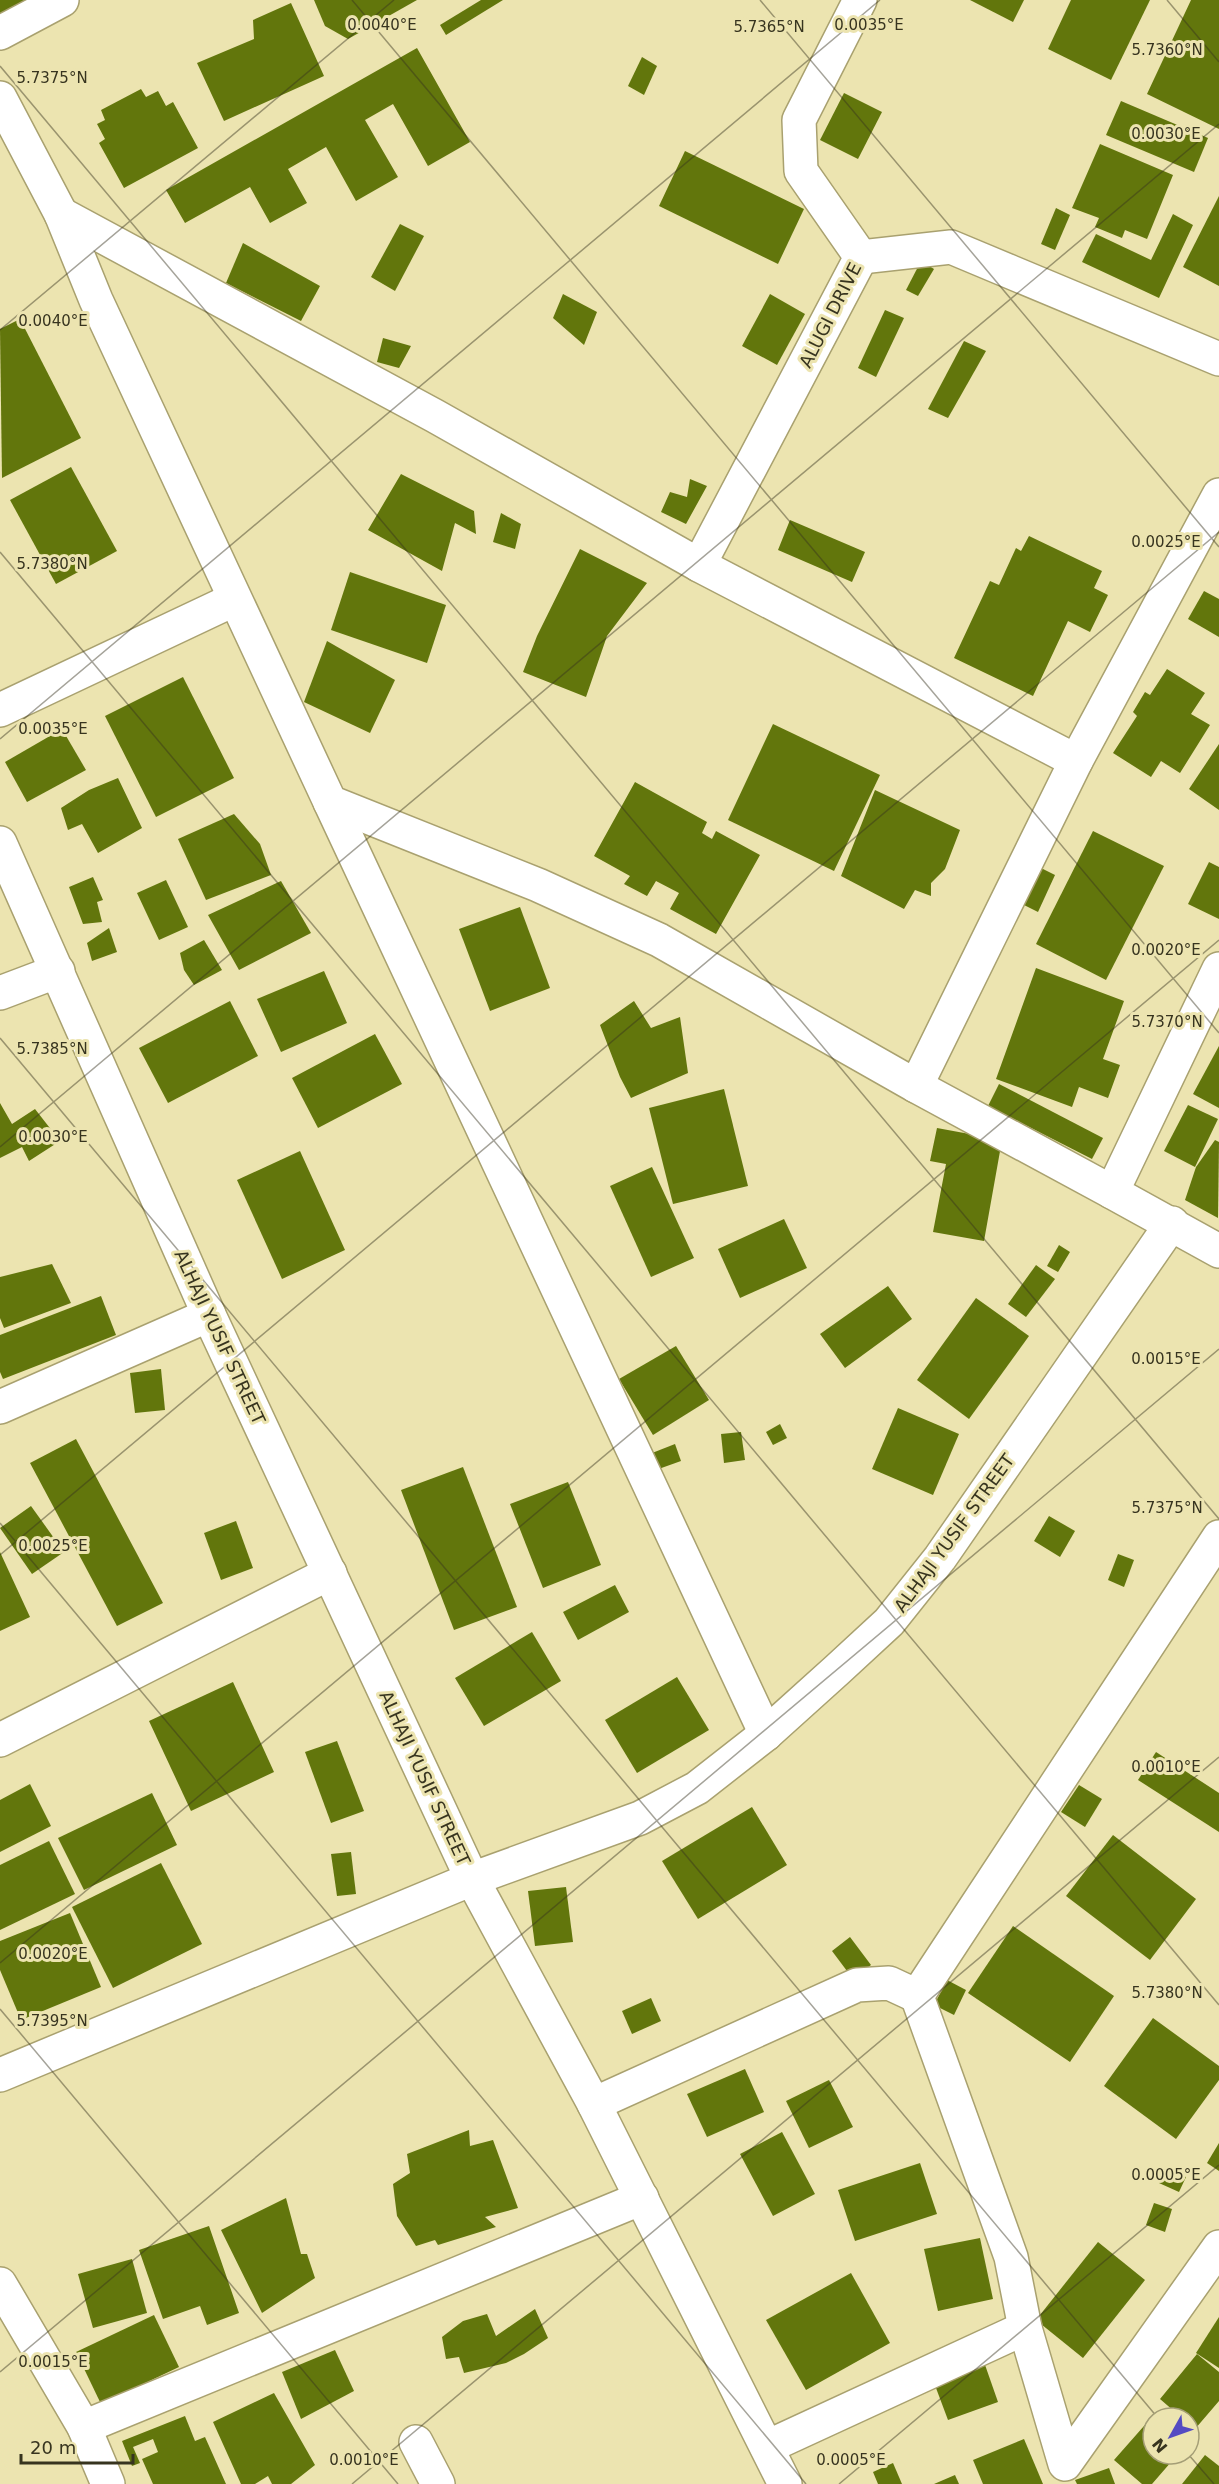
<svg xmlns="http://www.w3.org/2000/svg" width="1219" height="2484" font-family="'DejaVu Sans',sans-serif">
  <rect width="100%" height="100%" fill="#ece4b0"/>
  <!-- building -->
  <g fill="#62760c">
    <polygon points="0,0 28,0 0,15"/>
    <polygon points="314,0 417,0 348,39 325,26"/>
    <polygon points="481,0 503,0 446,35 440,25"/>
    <polygon points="970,0 1024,0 1013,22"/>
    <polygon points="1071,0 1150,0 1111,80 1048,49"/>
    <polygon points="1191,0 1219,0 1219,129 1147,94"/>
    <polygon points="291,3 324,76 224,121 197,63 254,39 253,20"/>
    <polygon points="417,48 470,142 428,166 393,104 365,120 398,177 356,201 326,147 288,169 307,203 270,223 250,187 185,223 166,190"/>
    <polygon points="642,57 657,66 644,95 628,86"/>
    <polygon points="141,89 146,97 158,91 166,106 173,102 198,148 124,188 99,143 105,139 97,124 105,120 101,110"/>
    <polygon points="844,93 882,112 858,159 820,140"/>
    <polygon points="1121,101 1208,138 1194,172 1106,135"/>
    <polygon points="1100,144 1173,175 1147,239 1125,230 1122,238 1095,227 1099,218 1072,208"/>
    <polygon points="685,151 804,209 778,264 659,206"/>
    <polygon points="1219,196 1219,286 1183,267"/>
    <polygon points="1056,208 1070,215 1055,250 1041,244"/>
    <polygon points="1173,214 1193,225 1159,298 1082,262 1096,234 1151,260"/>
    <polygon points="400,224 424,236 395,291 371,277"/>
    <polygon points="243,243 320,286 301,321 226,283"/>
    <polygon points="921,261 934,269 918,296 906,290"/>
    <polygon points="563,294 597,312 584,345 553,318"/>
    <polygon points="770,294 805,314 777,365 742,346"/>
    <polygon points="885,310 904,318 876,377 858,368"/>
    <polygon points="20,319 81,438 2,478 0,329"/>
    <polygon points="383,338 411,346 399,368 377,362"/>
    <polygon points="964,341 986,351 948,418 928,409"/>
    <polygon points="71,467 117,551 56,584 10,500"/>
    <polygon points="401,474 474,511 476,534 455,523 442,571 368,530"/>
    <polygon points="690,479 707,486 686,524 661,512 670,492 687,497"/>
    <polygon points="501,513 521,524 515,549 493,542"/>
    <polygon points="790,520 865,552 852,582 778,550"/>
    <polygon points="1029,536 1102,571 1094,588 1108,595 1090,632 1068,621 1033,696 954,658 990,581 999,585 1016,548 1021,551"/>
    <polygon points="580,549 647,583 607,636 586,697 523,672 537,636"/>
    <polygon points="350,572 446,605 427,663 331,630"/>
    <polygon points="1204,591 1219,599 1219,637 1188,619"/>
    <polygon points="327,641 395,680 370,733 304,702"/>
    <polygon points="1167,669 1205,693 1191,714 1210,725 1180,773 1161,761 1151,777 1113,753 1137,716 1133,712 1145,692 1150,695"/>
    <polygon points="183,677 234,778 156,817 105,716"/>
    <polygon points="773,724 880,775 834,871 728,820"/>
    <polygon points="62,729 86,770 27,802 5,762"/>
    <polygon points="1219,744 1219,810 1189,789"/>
    <polygon points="118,778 142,828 98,853 82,824 68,830 61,808 89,790"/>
    <polygon points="635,782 707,822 702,833 712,839 716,831 760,855 716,934 670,909 679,893 656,881 647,896 624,884 630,876 594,856"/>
    <polygon points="875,790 960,830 945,869 931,883 931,896 915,890 904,909 841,876"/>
    <polygon points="234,814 260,844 271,875 206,900 178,839"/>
    <polygon points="1093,831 1164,866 1106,980 1036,944"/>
    <polygon points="1209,862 1219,867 1219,919 1188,904"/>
    <polygon points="1033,864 1055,875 1038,912 1016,901"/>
    <polygon points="93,877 103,900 97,902 102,922 83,924 69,887"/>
    <polygon points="166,880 188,927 159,940 137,893"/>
    <polygon points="281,881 311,933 239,970 208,915"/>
    <polygon points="520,907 550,988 490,1011 459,929"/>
    <polygon points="109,928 117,952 92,961 87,943"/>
    <polygon points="204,940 222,970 194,985 184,970 180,953"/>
    <polygon points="1036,968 1124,1001 1103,1059 1120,1065 1108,1098 1079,1087 1072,1107 996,1079"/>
    <polygon points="324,971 347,1023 281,1052 257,999"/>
    <polygon points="230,1001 258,1056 168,1103 139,1048"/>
    <polygon points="634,1001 651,1028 680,1017 688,1073 631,1098 620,1077 600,1025"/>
    <polygon points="375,1034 402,1084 318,1128 292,1078"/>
    <polygon points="1219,1046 1219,1108 1193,1094"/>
    <polygon points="999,1084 1103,1138 1092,1159 988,1106"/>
    <polygon points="724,1089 748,1186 673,1204 649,1108"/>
    <polygon points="0,1103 12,1124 35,1109 60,1141 29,1161 22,1147 0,1158"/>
    <polygon points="1188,1105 1218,1119 1195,1167 1164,1151"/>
    <polygon points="937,1128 1002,1140 984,1241 933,1232 946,1164 930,1161"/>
    <polygon points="1215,1140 1219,1142 1218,1218 1185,1200 1196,1167"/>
    <polygon points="300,1151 345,1250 282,1279 237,1180"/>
    <polygon points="652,1167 694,1258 651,1277 610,1186"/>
    <polygon points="784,1219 807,1268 740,1298 718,1249"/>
    <polygon points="1059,1245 1070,1252 1058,1272 1047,1266"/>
    <polygon points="52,1264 71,1303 4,1328 0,1318 0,1277"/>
    <polygon points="1036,1265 1055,1279 1026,1317 1008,1304"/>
    <polygon points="888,1286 912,1319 845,1368 820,1334"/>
    <polygon points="101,1296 116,1335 3,1379 0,1372 0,1335"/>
    <polygon points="976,1298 1029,1336 969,1419 917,1380"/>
    <polygon points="676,1346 709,1400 653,1435 619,1379"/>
    <polygon points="161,1369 165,1410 135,1413 130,1373"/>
    <polygon points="898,1408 959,1434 933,1495 872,1469"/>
    <polygon points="780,1424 787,1438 773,1445 766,1432"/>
    <polygon points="741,1432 745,1460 724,1463 721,1434"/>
    <polygon points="76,1439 163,1603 117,1626 30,1463"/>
    <polygon points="675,1444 681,1461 653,1471 647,1455"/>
    <polygon points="463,1467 517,1607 454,1630 401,1490"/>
    <polygon points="568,1482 601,1565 543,1588 510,1504"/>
    <polygon points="31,1506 64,1552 32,1574 0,1528"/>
    <polygon points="1049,1516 1075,1531 1060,1557 1034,1541"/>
    <polygon points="236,1521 253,1568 221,1580 204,1533"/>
    <polygon points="0,1552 30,1617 0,1631"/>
    <polygon points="1118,1554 1134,1560 1124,1587 1108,1580"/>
    <polygon points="615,1585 629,1612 578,1640 563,1612"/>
    <polygon points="532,1632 561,1681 484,1726 455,1678"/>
    <polygon points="677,1677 709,1730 637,1773 605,1720"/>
    <polygon points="233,1682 274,1772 191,1811 149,1721"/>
    <polygon points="337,1741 364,1811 331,1823 305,1752"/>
    <polygon points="1156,1752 1219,1793 1219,1832 1138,1780"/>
    <polygon points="30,1784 51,1826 0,1852 0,1800"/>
    <polygon points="1079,1785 1102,1799 1085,1827 1061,1812"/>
    <polygon points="152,1793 177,1845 84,1890 58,1838"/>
    <polygon points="752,1807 787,1865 698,1919 662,1861"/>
    <polygon points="1113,1835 1196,1899 1150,1960 1066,1896"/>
    <polygon points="49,1841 75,1894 0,1930 0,1865"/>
    <polygon points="351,1852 356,1894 337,1896 331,1854"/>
    <polygon points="161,1863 202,1944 113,1988 72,1907"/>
    <polygon points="566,1887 573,1942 535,1946 528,1891"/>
    <polygon points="70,1913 101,1987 21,2020 0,1970 0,1941"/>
    <polygon points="1013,1926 1114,1996 1070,2062 968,1993"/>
    <polygon points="850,1937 871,1965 853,1979 832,1951"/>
    <polygon points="947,1980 966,1990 954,2015 934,2005"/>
    <polygon points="651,1998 661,2021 632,2034 622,2011"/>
    <polygon points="1153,2018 1219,2066 1219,2080 1176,2139 1104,2086"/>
    <polygon points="745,2069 764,2112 707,2137 687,2094"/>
    <polygon points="829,2080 853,2127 809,2148 786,2101"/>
    <polygon points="469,2130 470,2146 493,2140 518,2208 485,2217 496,2227 438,2245 435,2240 416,2246 397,2216 393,2184 410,2173 407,2154"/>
    <polygon points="782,2132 815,2194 773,2216 740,2154"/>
    <polygon points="1219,2143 1219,2171 1207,2163"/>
    <polygon points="920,2163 937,2214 855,2241 838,2190"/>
    <polygon points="1165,2168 1186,2177 1179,2192 1159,2183"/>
    <polygon points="286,2198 301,2254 307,2254 315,2278 262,2313 221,2230"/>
    <polygon points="1154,2203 1172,2209 1165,2232 1146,2225"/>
    <polygon points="209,2226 239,2313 207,2325 200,2306 163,2319 139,2250"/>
    <polygon points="980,2238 993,2299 938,2311 924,2249"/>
    <polygon points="1098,2242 1145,2280 1083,2358 1036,2320"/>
    <polygon points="132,2259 147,2313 93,2328 78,2274"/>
    <polygon points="851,2273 890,2343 806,2390 766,2320"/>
    <polygon points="535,2309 548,2338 524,2354 506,2363 464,2373 459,2357 446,2359 442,2337 463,2321 487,2314 496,2336"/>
    <polygon points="154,2315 179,2367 101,2404 76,2352"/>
    <polygon points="1219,2317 1219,2368 1196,2353"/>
    <polygon points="335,2350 354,2391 301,2419 282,2372"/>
    <polygon points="1197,2354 1219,2372 1219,2401 1195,2429 1189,2424 1189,2418 1182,2418 1160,2399"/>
    <polygon points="984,2362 998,2402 948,2420 933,2380"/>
    <polygon points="274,2393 315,2465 291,2484 272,2484 268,2476 255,2484 241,2484 213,2422"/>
    <polygon points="185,2416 195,2441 205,2437 226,2484 153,2484 142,2459 158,2452 153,2439 133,2447 140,2463 132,2466 122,2441"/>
    <polygon points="1151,2418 1153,2454 1178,2454 1152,2484 1142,2484 1114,2460"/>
    <polygon points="1024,2439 1043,2484 983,2484 973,2460"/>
    <polygon points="1205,2455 1219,2466 1219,2484 1182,2484"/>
    <polygon points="893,2463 902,2484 878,2484 873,2472"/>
    <polygon points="1109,2468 1115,2484 1077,2484 1075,2480"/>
    <polygon points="955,2475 959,2484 934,2484"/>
  </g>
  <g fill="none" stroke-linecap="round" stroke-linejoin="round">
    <!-- minor casing -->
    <g stroke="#a9a16f" stroke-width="36">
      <g id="minor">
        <polyline points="0,33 62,0"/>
        <polyline points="0,98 61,214 96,300 330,802 538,885 659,940 916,1086 1076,761 1219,495"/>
        <polyline points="61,214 435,416 699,565 1076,761"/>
        <polyline points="861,257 951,247 1219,359"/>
        <polyline points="699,565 861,257 801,171 799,120 860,0"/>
        <polyline points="0,710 233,600"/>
        <polyline points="330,802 766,1734"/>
        <polyline points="0,843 209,1315 472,1879 640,1818 697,1788 766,1734 837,1670 889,1622 940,1558 1172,1223"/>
        <polyline points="1219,969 1112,1192 1219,1251"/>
        <polyline points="0,993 58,971"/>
        <polyline points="916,1086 1112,1192"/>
        <polyline points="0,1407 209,1315"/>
        <polyline points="1219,1537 917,1996 1011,2257 1025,2328 1065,2464 1219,2247"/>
        <polyline points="0,1740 330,1573"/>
        <polyline points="0,2075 472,1879 594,2104 785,2484"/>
        <polyline points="594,2104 857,1985 889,1983 917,1996"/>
        <polyline points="0,2284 84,2427 108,2484"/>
        <polyline points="84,2427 642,2198"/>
        <polyline points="416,2442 438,2484"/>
        <polyline points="767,2447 1025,2328"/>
      </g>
    </g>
    <!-- minor -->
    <use href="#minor" stroke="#fff" stroke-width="33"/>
  </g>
  <!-- ticks -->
  <path fill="none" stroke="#37341f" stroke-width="1.5" stroke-opacity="0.45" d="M352,0l867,1033M760,0l459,547M1167,0l52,62M0,66l1219,1453M0,330l394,-330M0,552l1219,1453M0,739l880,-739M0,1038l1158,1380M0,1147l1219,-1023M0,1523l806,961M0,1555l1219,-1023M0,1963l1219,-1023M0,2009l398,475M0,2372l1219,-1023M1188,2454l26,30M352,2484l867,-727M839,2484l380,-319"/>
  <g text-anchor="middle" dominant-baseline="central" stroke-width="6" stroke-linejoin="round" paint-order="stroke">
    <!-- street labels -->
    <g font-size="18" fill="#37341f" stroke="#ece4b0">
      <text transform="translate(830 315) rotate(-63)">ALUGI DRIVE</text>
      <text transform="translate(220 1337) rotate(65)">ALHAJI YUSIF STREET</text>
      <text transform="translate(954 1533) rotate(-54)">ALHAJI YUSIF STREET</text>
      <text transform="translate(425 1778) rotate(65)">ALHAJI YUSIF STREET</text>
    </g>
  </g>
  <g font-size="15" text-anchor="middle" fill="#37341f" stroke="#ece4b0" stroke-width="6" stroke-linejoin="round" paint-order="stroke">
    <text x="382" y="30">0.0040°E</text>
    <text x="869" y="30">0.0035°E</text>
    <text x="769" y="32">5.7365°N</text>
    <text x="1167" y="55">5.7360°N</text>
    <text x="52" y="83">5.7375°N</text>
    <text x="1166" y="139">0.0030°E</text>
    <text x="53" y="326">0.0040°E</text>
    <text x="1166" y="547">0.0025°E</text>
    <text x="52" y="569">5.7380°N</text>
    <text x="53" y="734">0.0035°E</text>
    <text x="1166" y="955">0.0020°E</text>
    <text x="1167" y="1027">5.7370°N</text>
    <text x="52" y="1054">5.7385°N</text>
    <text x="53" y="1142">0.0030°E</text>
    <text x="1166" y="1364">0.0015°E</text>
    <text x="1167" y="1513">5.7375°N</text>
    <text x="53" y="1551">0.0025°E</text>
    <text x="1166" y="1772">0.0010°E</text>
    <text x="53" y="1959">0.0020°E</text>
    <text x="1167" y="1998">5.7380°N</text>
    <text x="52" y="2026">5.7395°N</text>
    <text x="1166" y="2180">0.0005°E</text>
    <text x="53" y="2367">0.0015°E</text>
    <text x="364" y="2465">0.0010°E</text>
    <text x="851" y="2465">0.0005°E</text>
  </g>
  <!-- north arrow -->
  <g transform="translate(1171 2436) rotate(230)"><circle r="28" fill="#ece4b0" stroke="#a49e76" stroke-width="1.5"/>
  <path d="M0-4.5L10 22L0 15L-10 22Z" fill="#544bc2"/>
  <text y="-9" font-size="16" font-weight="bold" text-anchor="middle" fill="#37341f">N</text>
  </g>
  <!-- scale -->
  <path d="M21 2454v9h112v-9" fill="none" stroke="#37341f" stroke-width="3"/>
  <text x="30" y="2454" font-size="18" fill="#37341f" stroke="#ece4b0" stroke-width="4.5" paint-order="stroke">20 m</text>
</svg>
